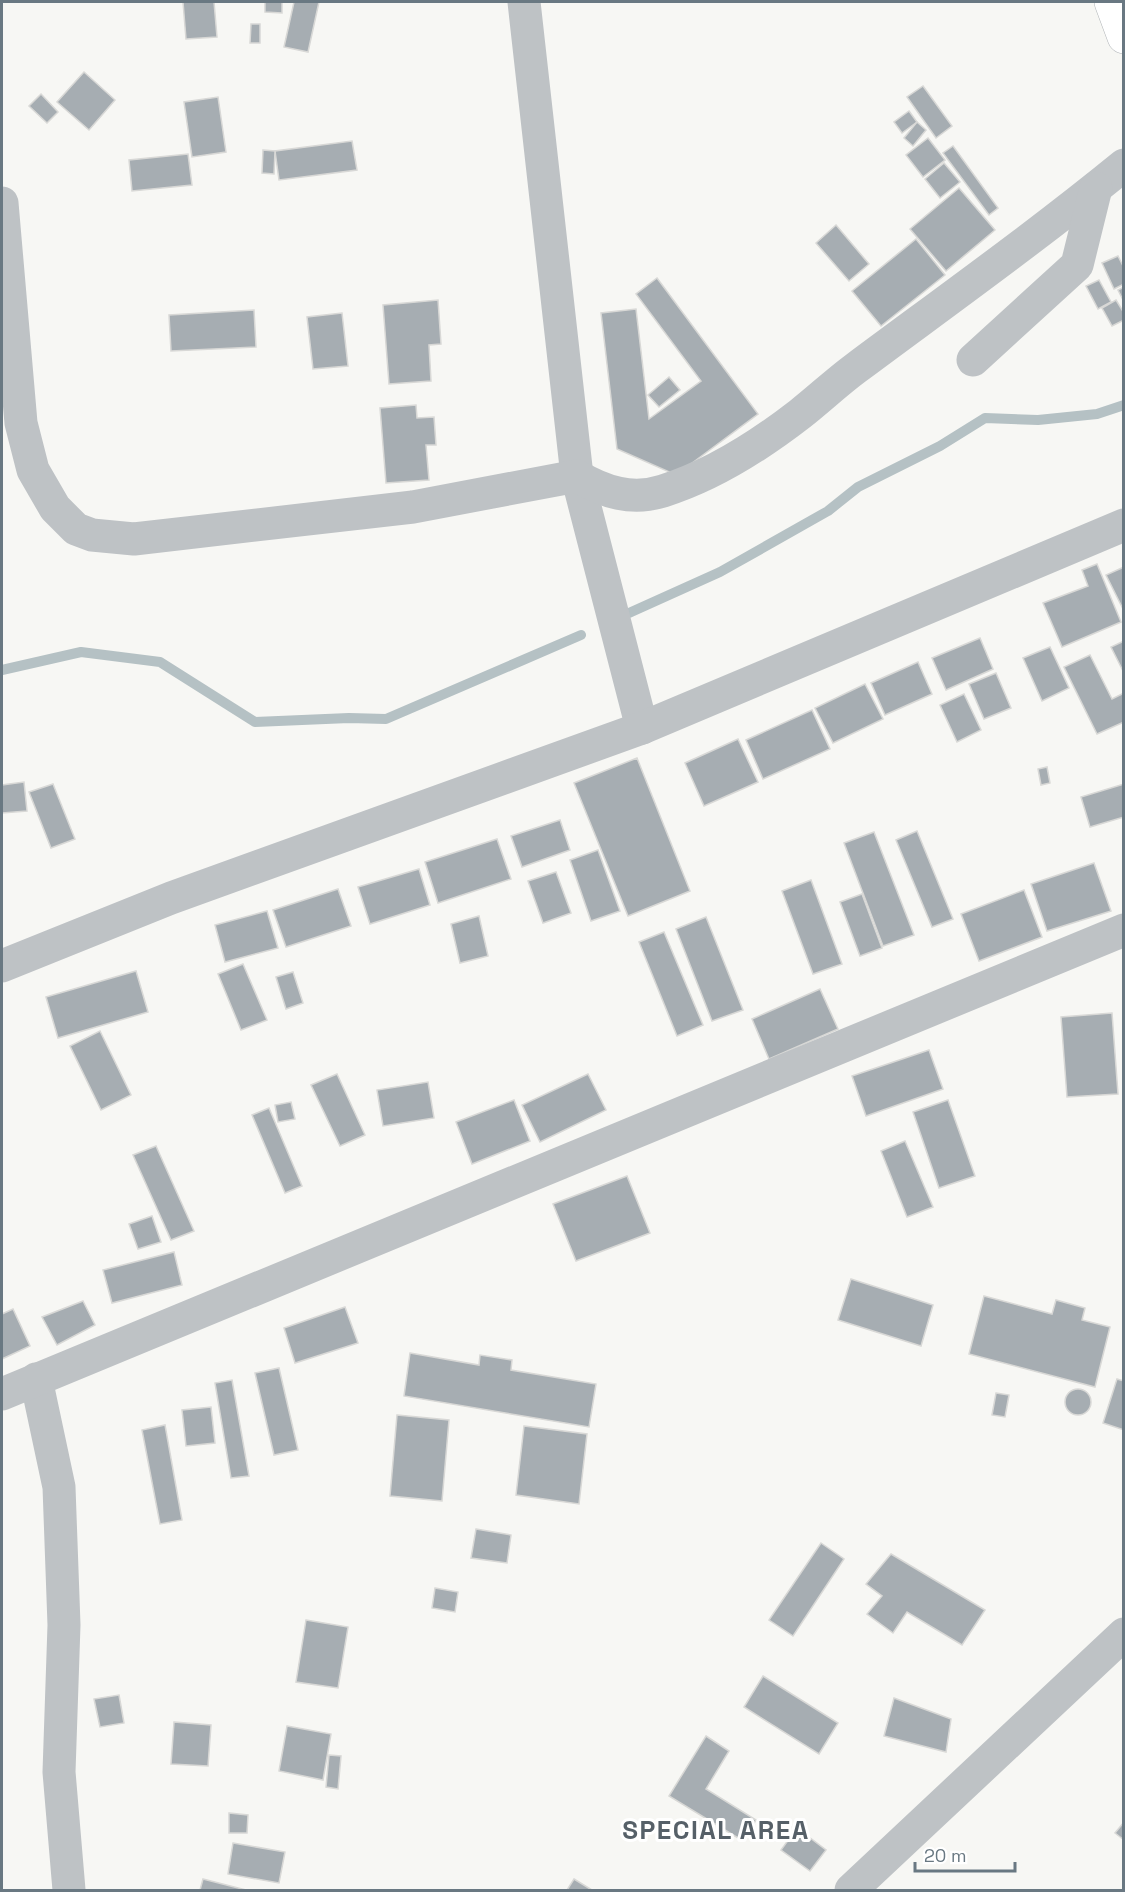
<svg xmlns="http://www.w3.org/2000/svg" width="1125" height="1892" font-family="'Space Grotesk',sans-serif">
  <rect width="100%" height="100%" fill="#f7f7f4"/>
  <g fill="none" stroke-linecap="round" stroke-linejoin="round">
    <!-- stream -->
    <g stroke="#b5c1c4" stroke-width="10">
      <polyline points="629,613 720,572 828,511 858,487 940,446 985,418 1038,420 1097,414 1124,405"/>
      <polyline points="2,670 81,652 160,662 255,722 349,718 386,719 581,635"/>
    </g>
  </g>
  <!-- building -->
  <g fill="#a6adb2" stroke="#d8d8d6" stroke-width="1.5">
    <polygon points="183,2 214,2 217,37 186,39"/>
    <polygon points="265,2 282,2 282,13 265,12"/>
    <polygon points="294,2 319,2 308,52 284,47"/>
    <polygon points="251,24 260,24 260,43 250,43"/>
    <polygon points="84,72 115,100 89,130 57,102"/>
    <polygon points="923,86 952,126 936,138 907,97"/>
    <polygon points="41,94 58,112 47,123 29,106"/>
    <polygon points="218,97 226,152 192,157 184,102"/>
    <polygon points="909,111 917,122 902,133 894,122"/>
    <polygon points="917,122 926,130 913,146 904,138"/>
    <polygon points="928,138 945,160 923,177 906,155"/>
    <polygon points="352,141 357,170 279,180 275,151"/>
    <polygon points="953,146 998,208 989,215 943,153"/>
    <polygon points="263,150 275,151 274,174 262,173"/>
    <polygon points="188,154 192,185 132,191 129,160"/>
    <polygon points="944,163 960,182 940,198 925,179"/>
    <polygon points="959,188 995,230 946,271 910,229"/>
    <polygon points="836,225 869,264 849,281 816,243"/>
    <polygon points="916,239 945,275 881,326 852,291"/>
    <polygon points="1118,256 1124,268 1124,284 1114,289 1102,263"/>
    <polygon points="657,278 758,414 676,475 617,449 601,313 636,309 649,419 701,381 636,294"/>
    <polygon points="1099,280 1111,302 1098,309 1086,286"/>
    <polygon points="1124,287 1124,302 1118,290"/>
    <polygon points="438,300 441,344 429,345 431,381 389,384 383,305"/>
    <polygon points="1116,300 1124,313 1124,320 1112,326 1102,308"/>
    <polygon points="254,310 256,347 171,351 169,315"/>
    <polygon points="342,313 348,366 313,369 307,317"/>
    <polygon points="669,377 680,390 659,407 648,395"/>
    <polygon points="416,405 417,418 434,417 436,445 426,445 429,480 386,483 380,408"/>
    <polygon points="1097,564 1121,622 1062,647 1043,603 1088,586 1082,570"/>
    <polygon points="1124,567 1124,611 1106,575"/>
    <polygon points="980,638 993,669 946,690 932,658"/>
    <polygon points="1124,641 1124,673 1111,647"/>
    <polygon points="1050,647 1069,688 1042,701 1023,658"/>
    <polygon points="1090,655 1112,699 1124,693 1124,722 1097,734 1064,667"/>
    <polygon points="918,662 932,694 885,715 871,683"/>
    <polygon points="996,673 1011,708 984,719 969,684"/>
    <polygon points="865,684 883,719 833,743 815,708"/>
    <polygon points="964,694 981,730 957,742 940,705"/>
    <polygon points="812,710 830,749 763,779 746,740"/>
    <polygon points="738,739 758,782 704,806 685,763"/>
    <polygon points="637,758 690,891 628,916 574,783"/>
    <polygon points="1047,767 1050,783 1041,785 1038,769"/>
    <polygon points="24,782 27,811 2,813 2,785"/>
    <polygon points="53,784 75,839 51,848 29,792"/>
    <polygon points="1124,784 1124,817 1090,827 1081,797"/>
    <polygon points="560,820 570,850 522,867 511,836"/>
    <polygon points="917,831 953,919 932,927 896,840"/>
    <polygon points="874,832 914,935 883,946 844,843"/>
    <polygon points="497,839 511,879 438,903 425,862"/>
    <polygon points="598,850 620,911 591,921 570,860"/>
    <polygon points="1094,863 1111,911 1047,931 1031,884"/>
    <polygon points="419,869 430,905 370,924 358,887"/>
    <polygon points="556,872 571,913 543,923 528,881"/>
    <polygon points="811,880 842,964 813,974 782,891"/>
    <polygon points="338,889 351,926 286,947 273,910"/>
    <polygon points="1024,890 1042,937 979,961 961,914"/>
    <polygon points="862,894 882,948 860,956 840,902"/>
    <polygon points="267,911 278,948 225,962 215,925"/>
    <polygon points="479,916 488,956 460,963 451,924"/>
    <polygon points="706,917 743,1010 712,1021 676,929"/>
    <polygon points="664,932 703,1025 677,1036 639,942"/>
    <polygon points="243,964 267,1020 241,1030 218,974"/>
    <polygon points="136,971 148,1012 58,1038 46,997"/>
    <polygon points="293,972 303,1003 286,1009 276,977"/>
    <polygon points="820,989 838,1029 769,1059 752,1019"/>
    <polygon points="1112,1013 1118,1094 1067,1097 1061,1017"/>
    <polygon points="100,1031 131,1095 101,1110 70,1046"/>
    <polygon points="929,1050 943,1089 866,1116 852,1076"/>
    <polygon points="337,1074 365,1135 340,1146 311,1085"/>
    <polygon points="588,1074 606,1110 540,1142 522,1105"/>
    <polygon points="428,1082 434,1118 383,1126 377,1090"/>
    <polygon points="514,1100 530,1141 472,1164 456,1122"/>
    <polygon points="948,1100 975,1176 939,1188 913,1112"/>
    <polygon points="291,1102 295,1119 278,1122 275,1105"/>
    <polygon points="269,1108 302,1186 285,1193 252,1115"/>
    <polygon points="905,1141 933,1207 907,1217 881,1151"/>
    <polygon points="156,1146 194,1231 171,1240 133,1155"/>
    <polygon points="627,1176 650,1233 576,1261 553,1204"/>
    <polygon points="152,1216 161,1242 138,1249 129,1224"/>
    <polygon points="174,1252 182,1285 112,1303 103,1270"/>
    <polygon points="851,1279 933,1305 921,1346 838,1320"/>
    <polygon points="984,1296 1052,1314 1056,1300 1085,1308 1082,1320 1110,1327 1095,1387 969,1354"/>
    <polygon points="83,1301 95,1325 57,1345 42,1317"/>
    <polygon points="345,1307 358,1343 295,1363 284,1328"/>
    <polygon points="13,1309 30,1346 2,1359 2,1314"/>
    <polygon points="410,1353 479,1365 480,1355 512,1360 511,1370 596,1384 589,1427 404,1396"/>
    <polygon points="279,1368 298,1450 274,1455 255,1373"/>
    <polygon points="1117,1379 1124,1381 1124,1430 1103,1423"/>
    <polygon points="232,1380 249,1476 231,1478 215,1383"/>
    <circle cx="1078" cy="1402" r="13"/>
    <polygon points="996,1393 1009,1395 1005,1417 992,1415"/>
    <polygon points="211,1407 215,1443 186,1446 182,1410"/>
    <polygon points="397,1415 449,1420 442,1501 390,1496"/>
    <polygon points="165,1425 182,1520 160,1524 142,1430"/>
    <polygon points="524,1426 587,1434 579,1504 516,1495"/>
    <polygon points="476,1529 511,1535 507,1563 471,1558"/>
    <polygon points="821,1543 844,1559 793,1636 769,1620"/>
    <polygon points="891,1554 985,1610 962,1645 907,1612 893,1633 867,1614 882,1596 866,1584"/>
    <polygon points="435,1588 458,1592 455,1612 432,1608"/>
    <polygon points="306,1620 348,1627 338,1688 296,1682"/>
    <polygon points="763,1676 838,1723 819,1754 744,1707"/>
    <polygon points="119,1695 124,1723 100,1727 94,1699"/>
    <polygon points="894,1698 951,1719 946,1752 884,1736"/>
    <polygon points="174,1722 211,1725 208,1766 171,1764"/>
    <polygon points="287,1726 331,1734 323,1780 279,1771"/>
    <polygon points="706,1736 729,1751 706,1789 756,1820 743,1841 669,1796"/>
    <polygon points="329,1755 341,1756 338,1789 326,1787"/>
    <polygon points="229,1813 248,1815 247,1833 229,1833"/>
    <polygon points="1124,1822 1124,1840 1115,1833"/>
    <polygon points="797,1828 826,1850 810,1871 781,1850"/>
    <polygon points="233,1843 285,1852 279,1883 228,1874"/>
    <polygon points="203,1879 246,1890 200,1890"/>
    <polygon points="574,1879 592,1890 567,1890"/>
  </g>
  <g fill="none" stroke-linecap="round" stroke-linejoin="round">
    <!-- major casing -->
    <g stroke="#b2b6b9" stroke-width="34">
      <polyline id="major" points="1111,2 1124,37"/>
    </g>
    <!-- minor -->
    <g stroke="#bec2c5" stroke-width="33">
      <polyline points="524,2 577,476 642,728"/>
      <path d="M2,203l19,220 12,47 22,38 21,21 16,6 42,4 279,-32 164,-31c27,16 55,25 86,15 48,-15 97,-46 137,-77 19,-15 37,-32 56,-46 90,-67 181,-132 268,-203"/>
      <polyline points="973,360 1077,265 1096,188"/>
      <polyline points="2,966 171,898 642,728 1124,525"/>
      <polyline points="36,1379 59,1487 64,1625 59,1772 69,1890"/>
      <polyline points="2,1394 1124,930"/>
      <polyline points="851,1890 1124,1634"/>
    </g>
    <!-- major -->
    <use href="#major" stroke="#fff" stroke-width="33"/>
  </g>
  <g text-anchor="middle" dominant-baseline="central" stroke-width="6" stroke-linejoin="round" paint-order="stroke">
    <!-- district labels -->
    <g font-size="26" font-weight="bold" letter-spacing="1.5" fill="#566068" stroke="#fff">
      <text x="716" y="1830">SPECIAL AREA</text>
    </g>
  </g>
  <!-- border -->
  <rect width="1125" height="1892" fill="none" stroke="#697882" stroke-width="6"/>
  <!-- scale -->
  <path d="M915 1862v9h100v-9" fill="none" stroke="#697882" stroke-width="3"/>
  <text x="924" y="1862" font-size="18" fill="#697882" stroke="#ffffff" stroke-width="4.5" paint-order="stroke">20 m</text>
</svg>
